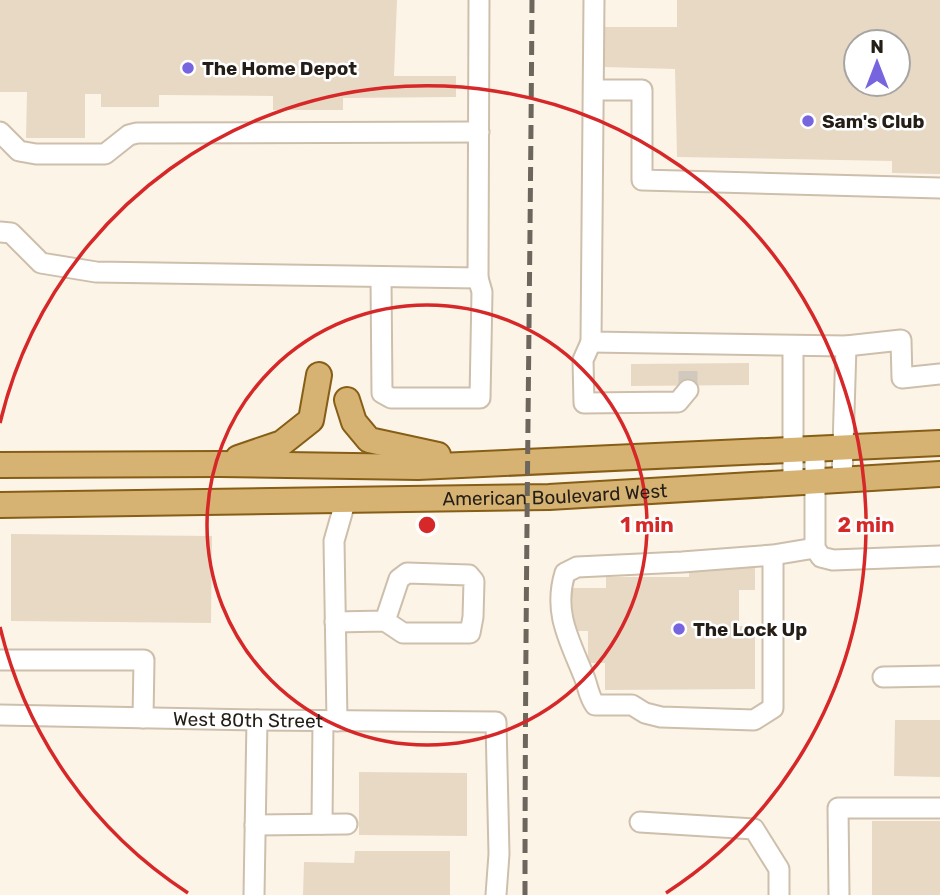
<svg xmlns="http://www.w3.org/2000/svg" width="940" height="895" font-family="Rubik,sans-serif">
  <rect width="100%" height="100%" fill="#fdf4e8"/>
  <!-- building -->
  <g fill="#e8d9c5" fill-rule="evenodd">
    <polygon points="0,0 397,0 394,76 456,76 456,97 343,98 343,110 273,110 273,96 159,95 159,107 101,107 101,94 85,94 85,138 26,138 27,92 0,92"/>
    <path d="M677,0h263v174l-48,-1v-12l-215,-4 -2,-88 -71,-2v-40h73zM856,42h42v42h-42z"/>
    <polygon points="749,363 749,385 631,386 631,364"/>
    <polygon points="11,534 212,536 211,623 11,621"/>
    <polygon points="689,568 755,568 755,590 739,590 739,626 755,626 755,689 605,690 605,663 588,663 588,631 572,631 572,588 606,588 606,577 689,577"/>
    <polygon points="895,720 940,720 940,777 894,776"/>
    <polygon points="359,772 467,773 467,836 359,835"/>
    <rect x="872" y="821" width="68" height="74"/>
    <polygon points="355,851 450,851 450,895 303,895 304,862 354,863"/>
  </g>
  <g fill="none" stroke-linecap="round" stroke-linejoin="round">
    <!-- minor-tunnel -->
    <polyline stroke="#d2c9be" stroke-width="19" stroke-dasharray="19 10" stroke-linecap="butt" points="688,390 688,361"/>
    <!-- minor casing -->
    <g stroke="#cdbfab" stroke-width="23">
      <g id="minor">
        <polyline points="594,0 591,342 846,346 901,340 902,378 940,374"/>
        <polyline points="594,90 642,90 642,180 940,188"/>
        <polyline points="0,132 19,151 36,154 105,154 129,135 137,133 479,132"/>
        <polyline points="0,232 11,233 41,263 96,272 478,278 479,0"/>
        <polyline points="381,278 382,393 391,398 480,398 482,292 478,278"/>
        <polyline points="591,342 583,360 584,403 678,402 688,390"/>
        <polyline points="815,450 815,548 821,557 833,560 940,556"/>
        <polyline points="842,480 846,346"/>
        <polyline points="793,483 793,346"/>
        <path d="M773,555l-91,7 -105,5 -12,6c-12,39 4,66 18,101 5,11 5,21 12,31h37l13,8 16,4 93,3 19,-12v-153l42,-7"/>
        <polyline points="335,622 385,621 403,633 470,633 473,617 474,581 469,575 407,573 399,579 385,621"/>
        <polyline points="0,660 144,660 143,718"/>
        <polyline points="883,677 940,676"/>
        <path id="s1" d="M0,715l257,5 239,2 3,132 -3,41"/>
        <polyline points="337,721 334,541 346,499"/>
        <polyline points="640,822 754,829 779,869 779,895"/>
        <polyline points="322,824 323,721"/>
        <polyline points="255,825 347,824"/>
        <polyline points="254,895 257,720"/>
        <polyline points="839,895 838,808 940,808"/>
      </g>
    </g>
    <!-- major casing -->
    <g stroke="#865e16" stroke-width="28">
      <g id="major">
        <polyline points="347,400 354,422 369,440 438,455"/>
        <polyline points="238,458 282,443 311,420 319,375"/>
        <polyline points="0,465 220,464 418,467 940,443"/>
        <path id="s2" d="M0,505l549,-8 391,-23"/>
      </g>
    </g>
    <!-- minor -->
    <use href="#minor" stroke="#fff" stroke-width="19"/>
    <!-- major -->
    <use href="#major" stroke="#d6b373" stroke-width="24"/>
    <!-- rail -->
    <path stroke="#6d665d" stroke-width="5" stroke-dasharray="14 7" stroke-linecap="butt" d="M525,895c0,-298 5,-597 7,-895"/>
  </g>
  <!-- distance rings -->
  <g fill="none" stroke="#d62828" stroke-width="3.5">
    <circle cx="427" cy="525" r="220"/>
    <path d="M188 893A439 439 0 0 1 0 627M0 423A439 439 0 1 1 666 893"/>
  </g>
  <!-- markers -->
  <g fill="#7765e0" stroke="#fff" stroke-width="2.5">
    <circle cx="188" cy="68" r="7"/>
    <circle cx="808" cy="121" r="7"/>
    <circle cx="679" cy="629" r="7"/>
  </g>
  <g text-anchor="middle" dominant-baseline="central" stroke-width="5" stroke-linejoin="round" paint-order="stroke">
    <!-- poi labels -->
    <g font-size="19" font-weight="bold" fill="#241e17" stroke="#fff" text-anchor="start">
      <text x="202" y="68">The Home Depot</text>
      <text x="822" y="121">Sam's Club</text>
      <text x="693" y="629">The Lock Up</text>
    </g>
    <!-- street labels -->
    <g font-size="19" fill="#241e17" stroke="#fff">
      <text stroke="none"><textPath href="#s2" startOffset="555">American Boulevard West</textPath></text>
      <text stroke="none"><textPath href="#s1" startOffset="248">West 80th Street</textPath></text>
    </g>
  </g>
  <circle cx="427" cy="525" r="10" fill="#d62828" stroke="#fff" stroke-width="3.5"/>
  <g font-size="21" text-anchor="middle" font-weight="bold" fill="#d62828" stroke="#fff" stroke-width="5" stroke-linejoin="round" paint-order="stroke">
    <text x="647" y="532">1 min</text>
    <text x="866" y="532">2 min</text>
  </g>
  <!-- north arrow -->
  <g transform="translate(877 63)"><circle r="33" fill="#ffffff" stroke="#a7a5a2" stroke-width="2"/>
  <path d="M0-5L12 26L0 18L-12 26Z" fill="#7765e0"/>
  <text y="-10" font-size="19" font-weight="bold" text-anchor="middle" fill="#241e17">N</text>
  </g>
</svg>
